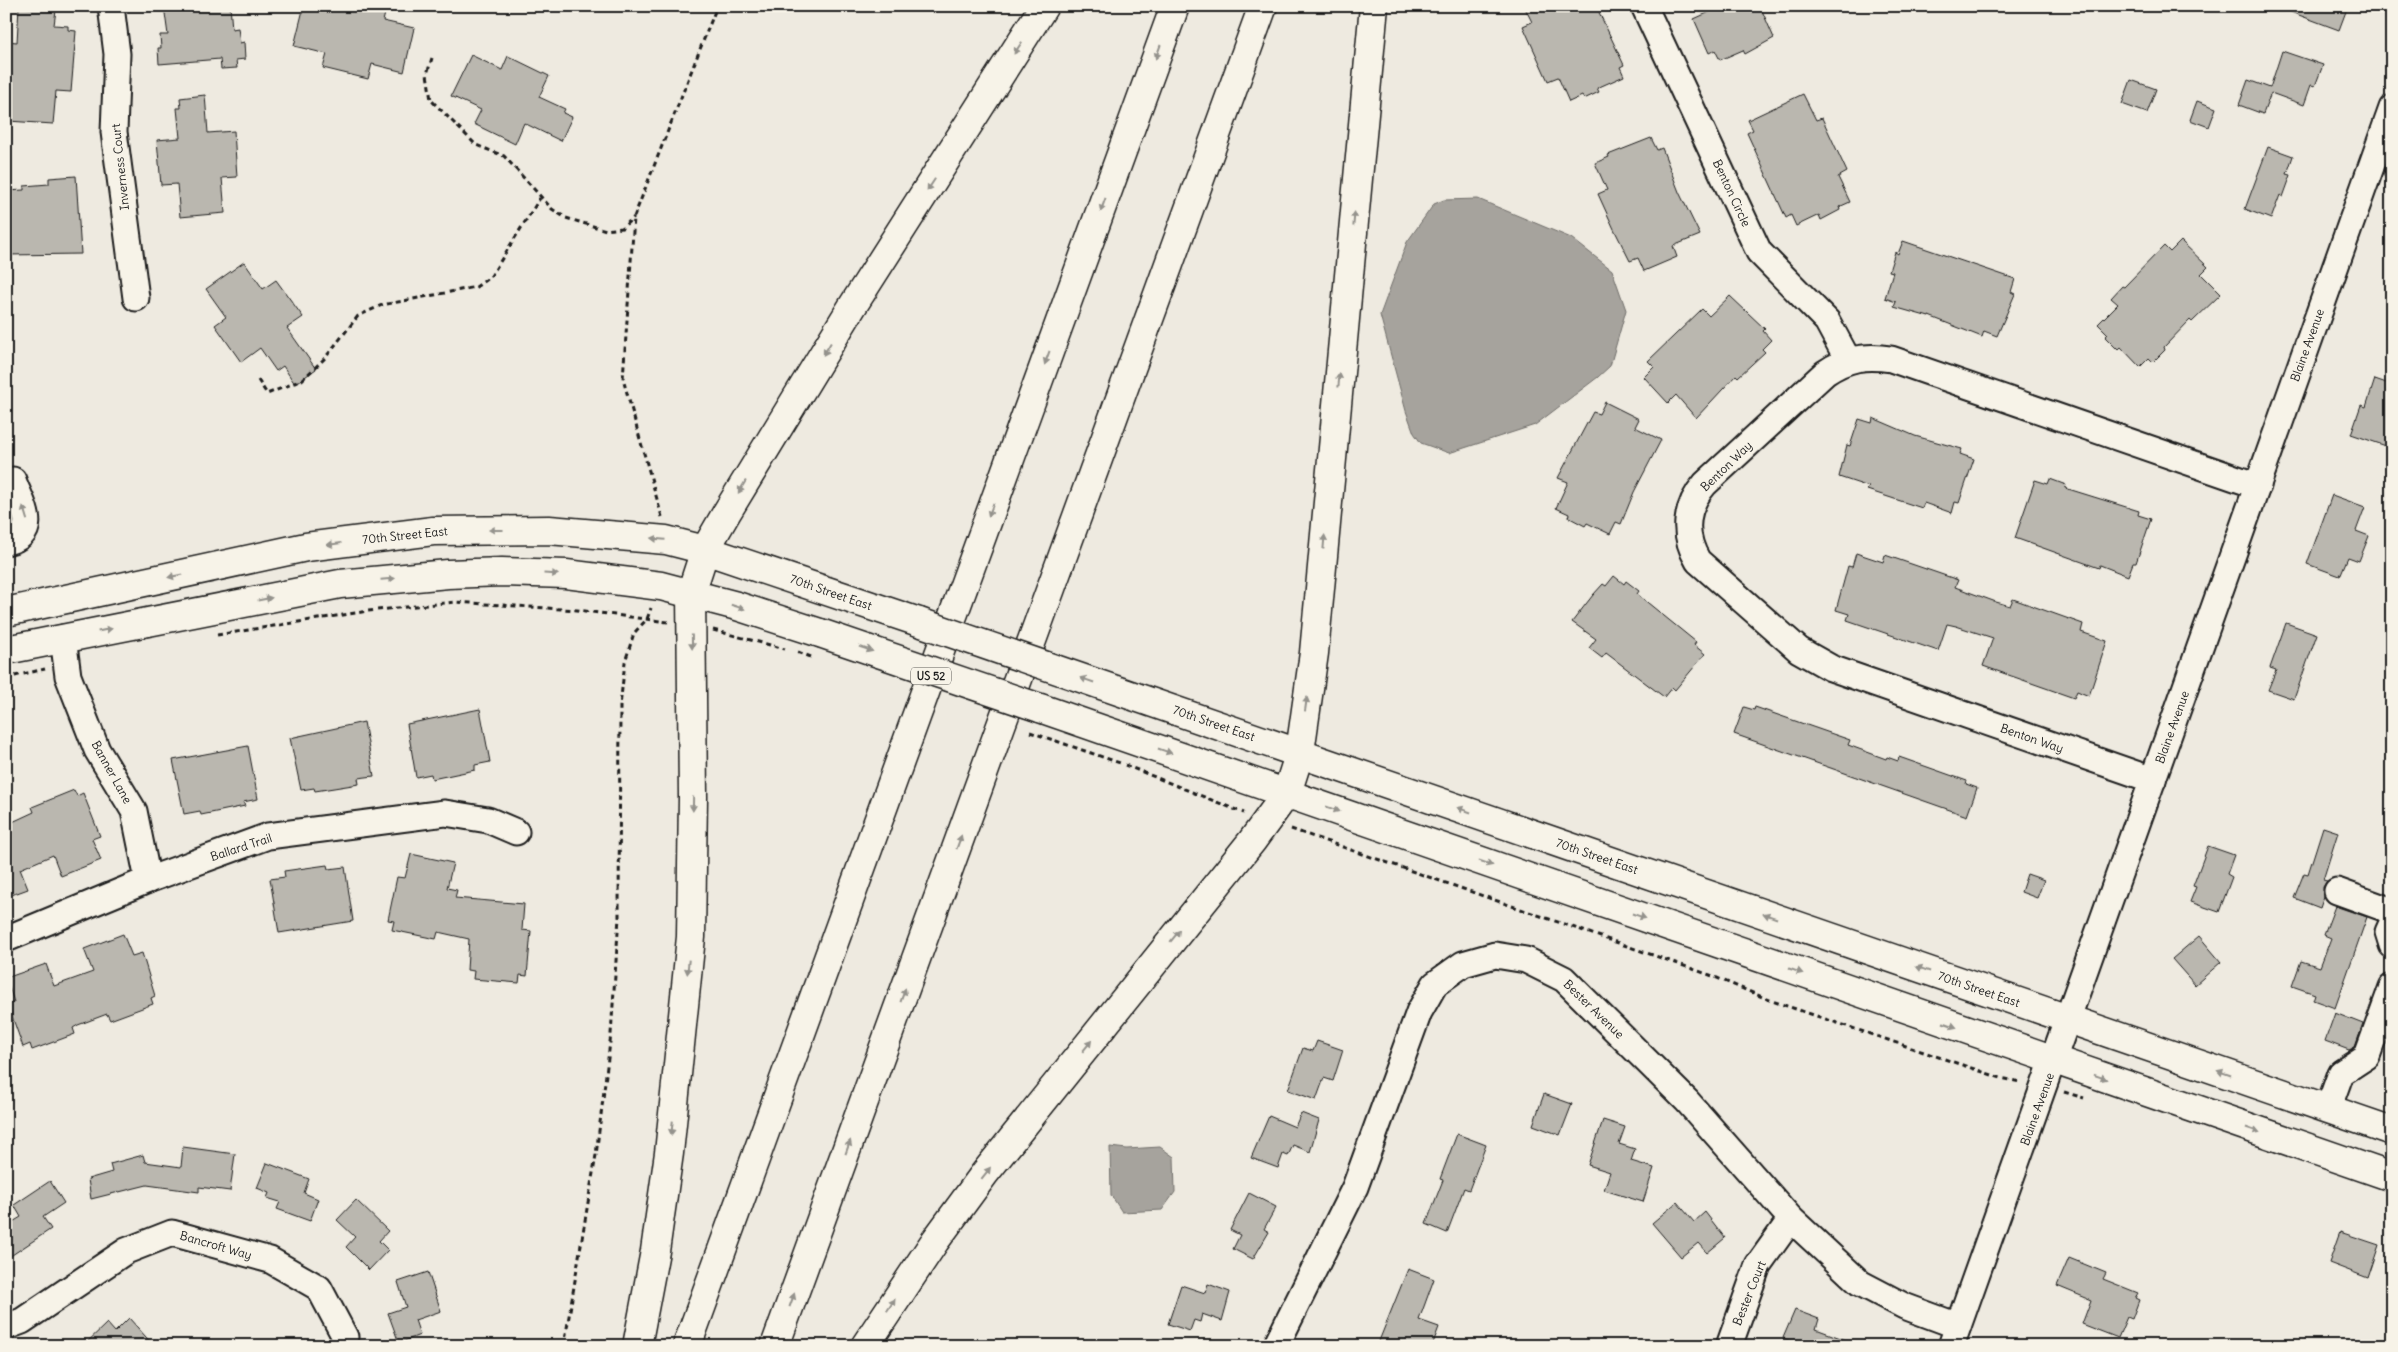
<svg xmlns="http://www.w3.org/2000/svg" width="2398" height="1352" font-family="Delius,sans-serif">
  <rect width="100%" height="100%" fill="#eeeae0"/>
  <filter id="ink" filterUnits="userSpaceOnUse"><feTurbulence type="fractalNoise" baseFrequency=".02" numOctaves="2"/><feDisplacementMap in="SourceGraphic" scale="10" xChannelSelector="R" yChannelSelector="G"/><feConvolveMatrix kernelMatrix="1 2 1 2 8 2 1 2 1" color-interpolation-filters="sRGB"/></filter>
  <g filter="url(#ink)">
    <!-- water -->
    <g fill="#a6a39d" stroke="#6f6d69">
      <polygon points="1478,199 1571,238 1612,270 1626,310 1610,366 1598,377 1535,425 1449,453 1421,443 1414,433 1406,411 1380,315 1407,242 1434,204 1444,200"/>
      <polygon points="1110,1147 1127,1149 1160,1147 1174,1157 1175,1192 1162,1210 1122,1212 1111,1195"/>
    </g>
    <!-- building -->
    <g fill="#bab7af" stroke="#1c1c1c">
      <polygon points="164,6 230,6 232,29 238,28 240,43 244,42 245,59 236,60 237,68 221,69 220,59 159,64 158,48 161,48 160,35 168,35"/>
      <polygon points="304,6 323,6 337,10 338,6 387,6 383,21 414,28 404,72 372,64 368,79 323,68 327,54 294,46"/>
      <polygon points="1524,6 1596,6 1624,65 1620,67 1624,76 1597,88 1599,92 1584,99 1582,96 1569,102 1558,77 1548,81 1523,26 1532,22"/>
      <polygon points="1723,6 1760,6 1774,38 1745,54 1743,50 1720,60 1715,50 1709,53 1694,19"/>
      <polygon points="2281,6 2348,6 2339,30 2280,8"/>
      <polygon points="19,7 56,10 54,25 68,26 68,30 76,31 71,92 56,91 53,124 8,121 11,86 6,86 6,41 17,42"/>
      <polygon points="2282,51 2323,65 2315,86 2311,85 2304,105 2271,93 2263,114 2239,105 2248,80 2270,88"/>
      <polygon points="471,55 502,70 508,56 549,76 539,97 565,109 563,113 572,117 561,141 524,123 515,144 474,124 481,110 451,96"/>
      <polygon points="2131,80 2156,89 2147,113 2122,104"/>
      <polygon points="1803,94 1816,120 1822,118 1847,172 1838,177 1850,202 1839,207 1840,210 1821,220 1819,215 1796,226 1791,215 1786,218 1747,133 1753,130 1748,120"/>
      <polygon points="205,95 208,133 234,131 237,177 222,178 225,213 180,217 177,184 161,185 157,140 180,138 177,108 181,108 180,98"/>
      <polygon points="2197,101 2216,108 2209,127 2190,120"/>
      <polygon points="1651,138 1657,150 1662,148 1679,192 1700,235 1673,246 1677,257 1644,271 1638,258 1630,261 1614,229 1598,194 1607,190 1595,163 1609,157 1608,155"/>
      <polygon points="2268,147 2293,156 2287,174 2291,175 2283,197 2280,195 2271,219 2245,209"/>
      <polygon points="76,176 81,254 6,255 6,191 24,190 24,186 49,184 49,178"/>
      <polygon points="1903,241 2015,279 2011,292 2015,294 1997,336 1984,331 1982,337 1929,316 1929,317 1894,307 1896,302 1885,298 1893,272 1889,271 1895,252 1898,254"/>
      <polygon points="2181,241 2208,267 2201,274 2221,294 2192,322 2190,320 2164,347 2165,350 2153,362 2149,358 2140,367 2121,347 2118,350 2105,337 2108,334 2098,324 2118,304 2111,298 2122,286 2124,287 2164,246 2170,252"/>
      <polygon points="244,262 263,289 276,280 303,317 287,328 316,369 295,384 283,366 276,371 260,348 241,362 215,325 226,317 206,289"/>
      <polygon points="1730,296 1765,329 1763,331 1771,340 1762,349 1765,352 1738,377 1736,375 1696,418 1676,395 1668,403 1644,377 1654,367 1648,361 1702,309 1709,316"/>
      <polygon points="2375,379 2392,385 2392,448 2351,434 2361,405 2366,407"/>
      <polygon points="1605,402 1639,419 1635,427 1661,440 1634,492 1621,524 1616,522 1610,534 1587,523 1585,526 1568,517 1569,514 1556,508 1568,482 1558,478 1593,412 1599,414"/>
      <polygon points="1873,418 1915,436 1962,449 1960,454 1974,459 1959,503 1955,502 1952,513 1924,503 1922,508 1867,490 1869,487 1839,477 1847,445 1850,446 1859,419 1872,423"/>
      <polygon points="2050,479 2066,485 2065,488 2139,511 2138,515 2151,519 2136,563 2133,563 2128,576 2100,565 2099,568 2015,538 2035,480 2048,484"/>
      <polygon points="2332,495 2365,507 2356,531 2369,536 2359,561 2348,557 2340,576 2307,564"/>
      <polygon points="1856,553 1883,562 1885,555 1958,580 1955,587 1996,602 2010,606 2013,599 2083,624 2081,632 2107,641 2089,696 2077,691 2074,698 1983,666 1993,638 1956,626 1947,624 1938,651 1847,620 1849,614 1836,610 1848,566 1852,567"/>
      <polygon points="1614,576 1624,584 1626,581 1639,591 1637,594 1696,642 1694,645 1705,654 1675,690 1672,687 1664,697 1606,653 1602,658 1589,648 1596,639 1572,622 1593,595 1603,584 1606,586"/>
      <polygon points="2286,623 2317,634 2294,699 2268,690 2276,670 2270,668"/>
      <polygon points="1744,707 1754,710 1755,707 1850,740 1848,745 1886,759 1887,757 1898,761 1899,757 1967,781 1966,784 1977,788 1967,816 1734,734"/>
      <polygon points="480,709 490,762 475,765 475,770 432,779 431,774 416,777 407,724"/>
      <polygon points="364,722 374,776 358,778 359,784 315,791 314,788 301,790 290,738"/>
      <polygon points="248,746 258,799 243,802 245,806 201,815 200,811 184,814 173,760"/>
      <polygon points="74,790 77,796 83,793 100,836 92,839 101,860 61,876 53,855 20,869 28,889 6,897 6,825 34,812 32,807"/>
      <polygon points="2323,827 2338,832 2323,880 2327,881 2323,887 2324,896 2320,908 2294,898 2304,873 2308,874"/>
      <polygon points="2208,846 2234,855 2227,874 2232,877 2219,912 2190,902 2196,887 2193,886"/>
      <polygon points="411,854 453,863 447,888 457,890 455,898 524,904 522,930 531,931 527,976 520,975 519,983 473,979 474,971 467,970 469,939 438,932 436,939 392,930 394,921 388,920 397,877 405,878"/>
      <polygon points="327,865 328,869 345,867 353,921 279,933 270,879 285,877 284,871"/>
      <polygon points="2027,874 2044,880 2037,898 2021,892"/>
      <polygon points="2335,906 2367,917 2335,1008 2313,1000 2315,994 2292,986 2301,961 2320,967 2331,938 2324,935"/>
      <polygon points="123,934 132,956 142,953 155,996 151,998 153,1004 110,1020 107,1014 78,1025 73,1028 75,1034 32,1050 30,1044 23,1047 8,1005 14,1002 6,978 46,964 54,986 93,972 84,949"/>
      <polygon points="2199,936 2221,962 2195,985 2172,959"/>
      <polygon points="2335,1013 2363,1024 2355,1047 2349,1050 2325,1041"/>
      <polygon points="1317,1041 1343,1050 1333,1081 1324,1078 1316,1100 1288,1090 1303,1048 1313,1051"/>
      <polygon points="1544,1094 1572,1104 1560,1135 1533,1125"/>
      <polygon points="1301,1113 1319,1120 1310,1152 1293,1145 1288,1156 1283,1154 1278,1168 1251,1158 1269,1116 1295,1127"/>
      <polygon points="1603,1120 1625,1127 1619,1144 1635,1149 1631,1161 1654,1168 1643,1202 1604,1190 1610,1172 1588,1165"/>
      <polygon points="1457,1134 1486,1145 1469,1190 1464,1188 1447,1233 1426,1224 1443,1180 1440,1179"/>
      <polygon points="183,1147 235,1154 230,1191 199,1187 199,1192 147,1185 91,1199 88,1179 112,1172 110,1164 143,1155 145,1162 181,1167"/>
      <polygon points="267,1163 309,1179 304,1193 318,1199 310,1221 277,1209 280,1202 267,1198 269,1193 257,1188"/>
      <polygon points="50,1181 64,1203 43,1217 51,1229 6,1259 6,1226 21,1217 14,1205"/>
      <polygon points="1249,1193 1276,1207 1264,1229 1269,1232 1253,1259 1233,1249 1240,1235 1230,1230"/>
      <polygon points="356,1200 388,1231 379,1241 388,1250 369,1270 346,1247 355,1237 337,1220"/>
      <polygon points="1677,1202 1694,1222 1705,1212 1725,1238 1707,1253 1698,1243 1681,1257 1652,1223"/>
      <polygon points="2340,1232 2379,1245 2368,1278 2329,1263"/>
      <polygon points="2069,1258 2106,1273 2103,1279 2138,1293 2135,1298 2139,1300 2132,1319 2127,1317 2118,1338 2082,1324 2091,1300 2057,1286"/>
      <polygon points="1408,1269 1434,1279 1419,1320 1439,1327 1432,1346 1377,1346"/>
      <polygon points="428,1272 441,1311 415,1320 420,1335 399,1343 388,1313 406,1307 398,1282"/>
      <polygon points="1208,1284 1230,1292 1222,1321 1202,1314 1200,1322 1194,1320 1190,1331 1168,1324 1181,1285 1205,1293"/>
      <polygon points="1795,1310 1819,1319 1816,1329 1857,1344 1857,1346 1805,1346 1783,1338"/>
      <polygon points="129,1318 154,1346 83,1346 107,1323 115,1332"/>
    </g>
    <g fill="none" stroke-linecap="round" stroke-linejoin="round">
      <!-- minor casing -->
      <g stroke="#1c1c1c" stroke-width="29">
        <g id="minor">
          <polyline points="111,6 117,54 114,132 136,298"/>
          <polyline points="1644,6 1759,252 1827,321 1848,360"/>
          <path d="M6,482l7,-2c8,23 30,54 -7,62"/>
          <polyline points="63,638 68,676 97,750 134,811 148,880"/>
          <path d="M2153,780l-322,-112 -32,-18 -101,-89c-16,-27 -13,-54 7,-77l120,-111c22,-15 40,-18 66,-14l367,127"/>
          <polyline points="2337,891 2392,911"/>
          <polyline points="2392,923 2388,932 2392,945"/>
          <polyline points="6,939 148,880 268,836 445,813 488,820 516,832"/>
          <polyline points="2328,1109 2341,1073 2367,1056 2392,987"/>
          <polyline points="6,1327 22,1321 126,1251 172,1233 270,1260 319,1288 345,1337 344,1346"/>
          <polyline points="1276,1346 1355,1187 1419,1012 1435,984 1463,964 1495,955 1526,960 1564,979 1687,1101 1791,1219 1860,1283 1904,1306 1958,1326"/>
          <polyline points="1729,1346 1758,1265 1791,1219"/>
          <polyline points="1951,1346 2392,108"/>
        </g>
      </g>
      <!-- major casing -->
      <g stroke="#1c1c1c" stroke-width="31">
        <g id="major">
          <polyline points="6,612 306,547 433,531 549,530 666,540 705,550 919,622"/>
          <polyline points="6,650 340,584 448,574 502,572 566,574 661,586 737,606 820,633"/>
          <polyline points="1133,696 2392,1131"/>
          <polyline points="1040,708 2392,1177"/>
        </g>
      </g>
      <!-- highway casing -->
      <g stroke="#1c1c1c" stroke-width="31">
        <g id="highway">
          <polyline points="637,1346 655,1251 669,1153 691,937 693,797 691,593 705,550 727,512 852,307 1044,6"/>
          <polyline points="687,1346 1175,6"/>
          <polyline points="775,1346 1263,6"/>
          <polyline points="865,1346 935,1241 985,1173 1252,841 1287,793 1300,752 1314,653 1374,6"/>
        </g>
      </g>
      <!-- path -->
      <g stroke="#1c1c1c" stroke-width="3" stroke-dasharray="5 4" stroke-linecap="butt">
        <polyline points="432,58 427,74 431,100 476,145 504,156 552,209 566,218 606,230 622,228 634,217"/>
        <polyline points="258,380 267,394 302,380 325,358 358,316 382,305 476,287 491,276 540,198"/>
        <polyline points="662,517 623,379 634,217 717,6"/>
        <polyline points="713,630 785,649"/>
        <polyline points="217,635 368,611 455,602 577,610 668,622"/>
        <polyline points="6,678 45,669"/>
        <polyline points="1125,765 1244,813"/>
        <polyline points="1291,829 1710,975 1772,1001 2001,1078 2021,1082"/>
        <polyline points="2064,1092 2084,1098"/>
        <polyline points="564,1346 596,1155 611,1034 619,917 620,706 625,662 634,633 647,619 651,608"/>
      </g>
      <!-- minor -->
      <use href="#minor" stroke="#f7f3e8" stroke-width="25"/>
      <!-- major -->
      <use href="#major" stroke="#f7f3e8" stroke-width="28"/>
      <!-- highway -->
      <use href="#highway" stroke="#f7f3e8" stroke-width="28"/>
      <!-- major-bridge casing -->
      <g stroke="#1c1c1c" stroke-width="31" stroke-linecap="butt">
        <g id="major-bridge">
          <polyline points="919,622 1133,696"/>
          <polyline points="820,633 1040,708"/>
        </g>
      </g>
      <!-- path-bridge -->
      <g stroke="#1c1c1c" stroke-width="3" stroke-dasharray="5 4" stroke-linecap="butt">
        <polyline points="798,652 811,657"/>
        <polyline points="1030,732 1120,763"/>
      </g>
      <!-- major-bridge -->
      <use href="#major-bridge" stroke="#f7f3e8" stroke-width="28"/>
    </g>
    <!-- one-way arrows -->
    <defs><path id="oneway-solid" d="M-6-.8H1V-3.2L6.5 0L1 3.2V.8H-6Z" transform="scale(1.25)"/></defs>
    <g fill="#94928c">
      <use href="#oneway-solid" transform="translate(1018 48) rotate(123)"/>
      <use href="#oneway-solid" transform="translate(1158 52) rotate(110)"/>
      <use href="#oneway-solid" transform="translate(931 185) rotate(123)"/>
      <use href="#oneway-solid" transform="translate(1103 205) rotate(110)"/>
      <use href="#oneway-solid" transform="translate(1354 219) rotate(-85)"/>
      <use href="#oneway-solid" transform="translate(827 349) rotate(121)"/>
      <use href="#oneway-solid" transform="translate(1047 358) rotate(110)"/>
      <use href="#oneway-solid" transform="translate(1339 380) rotate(-85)"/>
      <use href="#oneway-solid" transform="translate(742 487) rotate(121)"/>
      <use href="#oneway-solid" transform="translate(991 510) rotate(110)"/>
      <use href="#oneway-solid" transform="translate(25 513) rotate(-107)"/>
      <use href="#oneway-solid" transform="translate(496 530) rotate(180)"/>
      <use href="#oneway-solid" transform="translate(658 539) rotate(-175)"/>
      <use href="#oneway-solid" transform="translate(1324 542) rotate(-85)"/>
      <use href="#oneway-solid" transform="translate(334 544) rotate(173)"/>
      <use href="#oneway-solid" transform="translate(551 574) rotate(3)"/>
      <use href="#oneway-solid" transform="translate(175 576) rotate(168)"/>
      <use href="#oneway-solid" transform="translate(388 579) rotate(-5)"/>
      <use href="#oneway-solid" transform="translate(265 599) rotate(-11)"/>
      <use href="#oneway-solid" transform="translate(738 607) rotate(17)"/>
      <use href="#oneway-solid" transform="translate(105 630) rotate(-11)"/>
      <use href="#oneway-solid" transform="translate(692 642) rotate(89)"/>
      <use href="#oneway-solid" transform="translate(866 649) rotate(19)"/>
      <use href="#oneway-solid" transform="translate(1087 680) rotate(-161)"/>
      <use href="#oneway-solid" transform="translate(1306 704) rotate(-82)"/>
      <use href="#oneway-solid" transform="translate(1165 751) rotate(19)"/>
      <use href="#oneway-solid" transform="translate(693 804) rotate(91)"/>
      <use href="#oneway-solid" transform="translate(1333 809) rotate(19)"/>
      <use href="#oneway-solid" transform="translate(1464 810) rotate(-161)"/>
      <use href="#oneway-solid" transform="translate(959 842) rotate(-70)"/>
      <use href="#oneway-solid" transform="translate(1486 863) rotate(19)"/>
      <use href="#oneway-solid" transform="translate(1639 916) rotate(19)"/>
      <use href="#oneway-solid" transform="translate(1770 916) rotate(-161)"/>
      <use href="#oneway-solid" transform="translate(1175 936) rotate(-51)"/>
      <use href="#oneway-solid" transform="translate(688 967) rotate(96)"/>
      <use href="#oneway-solid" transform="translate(1923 969) rotate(-161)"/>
      <use href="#oneway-solid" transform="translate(1796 971) rotate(19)"/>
      <use href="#oneway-solid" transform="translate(903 995) rotate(-70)"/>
      <use href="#oneway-solid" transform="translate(1950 1025) rotate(19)"/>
      <use href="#oneway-solid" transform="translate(1087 1046) rotate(-51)"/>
      <use href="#oneway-solid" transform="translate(2224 1073) rotate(-161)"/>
      <use href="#oneway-solid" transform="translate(2100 1077) rotate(19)"/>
      <use href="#oneway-solid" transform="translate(672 1128) rotate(96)"/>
      <use href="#oneway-solid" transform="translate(2253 1130) rotate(19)"/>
      <use href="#oneway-solid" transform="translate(848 1147) rotate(-70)"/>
      <use href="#oneway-solid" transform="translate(986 1173) rotate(-52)"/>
      <use href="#oneway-solid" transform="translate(792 1300) rotate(-70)"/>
      <use href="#oneway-solid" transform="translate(891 1305) rotate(-56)"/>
    </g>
  </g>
  <g text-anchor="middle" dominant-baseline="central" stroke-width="4" stroke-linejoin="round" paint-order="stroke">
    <!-- shield labels -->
    <rect fill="#f7f3e8" stroke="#5e5c59" stroke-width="1" x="911" y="667.5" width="40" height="17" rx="4"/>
    <g font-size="11" font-weight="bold" fill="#1c1c1c">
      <text x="931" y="676">US 52</text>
    </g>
    <!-- street labels -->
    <g font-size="12" fill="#1c1c1c" stroke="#f7f3e8">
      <text transform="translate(120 167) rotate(-96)">Inverness Court</text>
      <text transform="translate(1732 193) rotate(65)">Benton Circle</text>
      <text transform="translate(2307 345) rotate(-70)">Blaine Avenue</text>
      <text transform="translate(1726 466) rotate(-44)">Benton Way</text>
      <text transform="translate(405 535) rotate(-6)">70th Street East</text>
      <text transform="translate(831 592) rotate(19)">70th Street East</text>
      <text transform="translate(1214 723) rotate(19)">70th Street East</text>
      <text transform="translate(2172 727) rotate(-70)">Blaine Avenue</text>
      <text transform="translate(2032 738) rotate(19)">Benton Way</text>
      <text transform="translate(112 772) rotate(61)">Banner Lane</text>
      <text transform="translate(241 847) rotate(-18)">Ballard Trail</text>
      <text transform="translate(1597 856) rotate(19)">70th Street East</text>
      <text transform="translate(1979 989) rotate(19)">70th Street East</text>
      <text transform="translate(1594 1009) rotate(44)">Bester Avenue</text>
      <text transform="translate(2037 1109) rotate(-70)">Blaine Avenue</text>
      <text transform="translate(216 1245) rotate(16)">Bancroft Way</text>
      <text transform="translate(1749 1293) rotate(-68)">Bester Court</text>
    </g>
  </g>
  <!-- margin -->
  <rect width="2398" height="1352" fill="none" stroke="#f7f3e8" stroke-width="25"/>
  <rect x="12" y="12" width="2373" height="1327" fill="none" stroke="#1c1c1c" stroke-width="2" filter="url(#ink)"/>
</svg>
